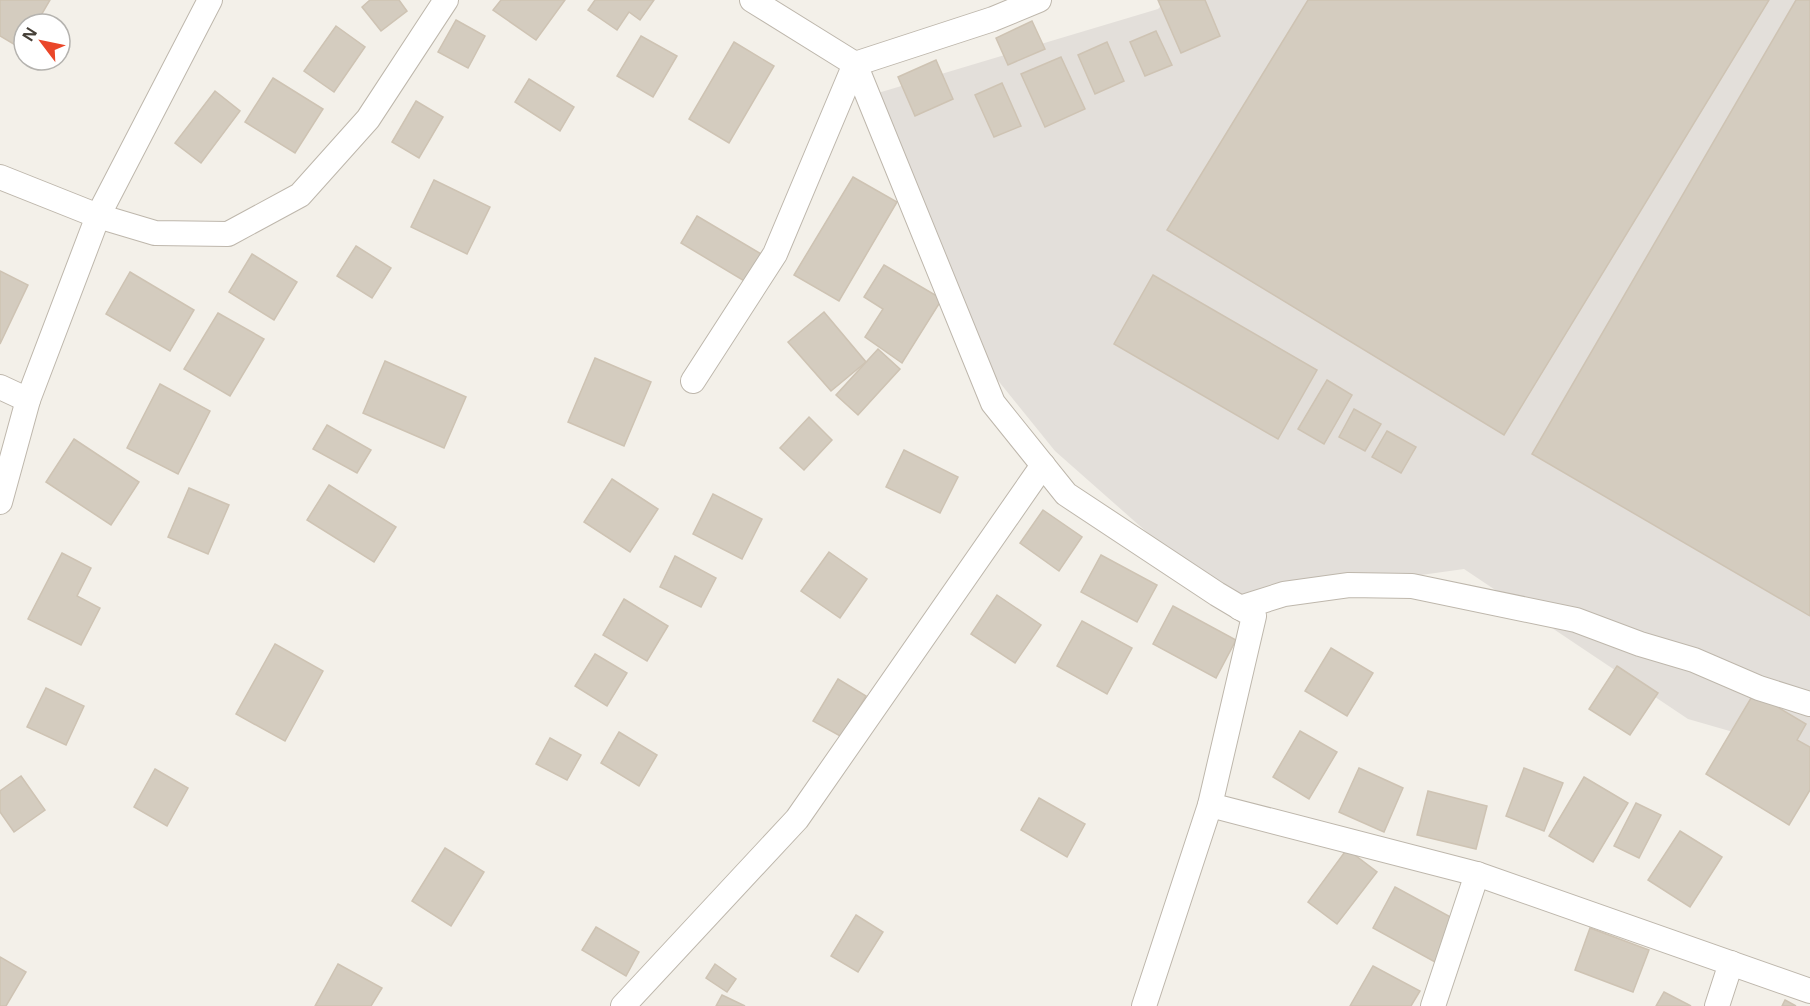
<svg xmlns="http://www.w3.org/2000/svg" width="1810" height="1006" font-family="'Noto Sans',sans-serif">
  <rect width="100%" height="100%" fill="#f3f0e9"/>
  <!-- industrial -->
  <polygon fill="#e3dfda" points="1167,0 1810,0 1810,754 1688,719 1464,569 1226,602 1055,451 992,373 878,93 1158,9"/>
  <!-- building -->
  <g fill="#d4ccbf" stroke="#cec3b3" stroke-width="1.5">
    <polygon points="0,0 50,0 36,24 24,24 22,49 0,36"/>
    <polygon points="370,0 399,0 407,11 381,31 362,7"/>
    <polygon points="501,0 565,0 536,40 493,10"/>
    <polygon points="595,0 654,0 640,20 629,12 617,30 588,10"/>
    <polygon points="1158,0 1205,0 1220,36 1181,53"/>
    <polygon points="1308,0 1769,0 1504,435 1167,230"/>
    <polygon points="1796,0 1810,0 1810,616 1532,454"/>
    <polygon points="456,20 485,36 468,68 438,52"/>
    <polygon points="1032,21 1045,49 1008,65 996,38"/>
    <polygon points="336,26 365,47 334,92 304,71"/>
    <polygon points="1156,31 1172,65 1145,76 1130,42"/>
    <polygon points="641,36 677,56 653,97 617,76"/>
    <polygon points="734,42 774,66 729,143 689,119"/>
    <polygon points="1107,42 1124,81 1095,94 1078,55"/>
    <polygon points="1061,57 1085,109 1045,127 1021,74"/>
    <polygon points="936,60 953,99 915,116 898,77"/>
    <polygon points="273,78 323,109 295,153 245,122"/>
    <polygon points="529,79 574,107 560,131 515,102"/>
    <polygon points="1002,83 1021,126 994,137 975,95"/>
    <polygon points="215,91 240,111 201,163 175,143"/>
    <polygon points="416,101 443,117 419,158 392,142"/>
    <polygon points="853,177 897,202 839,301 794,275"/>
    <polygon points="434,180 490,207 467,254 411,227"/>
    <polygon points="697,216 763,255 746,282 681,243"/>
    <polygon points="356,246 391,268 372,298 337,276"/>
    <polygon points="252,254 297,282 274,320 229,292"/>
    <polygon points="884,265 942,299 902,363 865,337 883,309 864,297"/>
    <polygon points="0,271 28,285 0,344"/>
    <polygon points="130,272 194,310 170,351 106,314"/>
    <polygon points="1153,275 1317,370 1278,439 1114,344"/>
    <polygon points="824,312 866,362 831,391 788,342"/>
    <polygon points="218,313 264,339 230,396 184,369"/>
    <polygon points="878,349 900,369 858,415 836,395"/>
    <polygon points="595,358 651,382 624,446 568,422"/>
    <polygon points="385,361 466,397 444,448 363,413"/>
    <polygon points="1327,380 1352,395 1324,444 1298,429"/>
    <polygon points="160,384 210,411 178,474 127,448"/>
    <polygon points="1354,409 1381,424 1365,451 1339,437"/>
    <polygon points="809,417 832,440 804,470 780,448"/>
    <polygon points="327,425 371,450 357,473 313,449"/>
    <polygon points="1387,431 1416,447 1401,473 1372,457"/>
    <polygon points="74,439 139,482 111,525 46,482"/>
    <polygon points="904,450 958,477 940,513 886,487"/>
    <polygon points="612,479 658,509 630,552 584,522"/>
    <polygon points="329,485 396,527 374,562 307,520"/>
    <polygon points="189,488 229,505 208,554 168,537"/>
    <polygon points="713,494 762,519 742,559 693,534"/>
    <polygon points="1043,510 1082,537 1059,571 1020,543"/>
    <polygon points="829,552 867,579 840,618 801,591"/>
    <polygon points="62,553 91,568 77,596 100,608 81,645 28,619"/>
    <polygon points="1101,555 1157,585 1137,622 1081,592"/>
    <polygon points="675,556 716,578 701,607 660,587"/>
    <polygon points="997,595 1041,625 1015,663 971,634"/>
    <polygon points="624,599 668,626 647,661 603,635"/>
    <polygon points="1173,606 1236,640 1216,678 1153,644"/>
    <polygon points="1082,621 1132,648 1107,694 1057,666"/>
    <polygon points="275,644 323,671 285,741 236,714"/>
    <polygon points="1331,648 1373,673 1347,716 1305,691"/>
    <polygon points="595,654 627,673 607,706 575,686"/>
    <polygon points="1617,666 1658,693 1630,735 1589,709"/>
    <polygon points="838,679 866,696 842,737 813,721"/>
    <polygon points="46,688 84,706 66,745 27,727"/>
    <polygon points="1754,693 1806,724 1797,740 1810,747 1810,790 1789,825 1706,774"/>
    <polygon points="1300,731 1337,752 1309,799 1273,777"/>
    <polygon points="619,732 657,755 639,786 601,763"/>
    <polygon points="550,738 581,755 567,780 536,764"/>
    <polygon points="1359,768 1403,788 1384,832 1339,812"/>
    <polygon points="1524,768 1563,783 1544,831 1506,816"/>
    <polygon points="155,769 188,788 167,826 134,807"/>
    <polygon points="21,776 45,810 14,832 0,812 0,791"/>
    <polygon points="1584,777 1628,803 1593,862 1549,836"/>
    <polygon points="1428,791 1487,806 1476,849 1417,835"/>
    <polygon points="1039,798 1085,824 1067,857 1021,830"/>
    <polygon points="1636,803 1661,815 1639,858 1614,846"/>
    <polygon points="1680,831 1722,857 1690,907 1648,880"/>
    <polygon points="445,848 484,872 451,926 412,901"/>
    <polygon points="1347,849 1377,872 1337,924 1308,902"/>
    <polygon points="1395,887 1458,921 1435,962 1373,928"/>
    <polygon points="856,915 883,932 858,972 831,956"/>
    <polygon points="596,927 639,952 626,976 582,950"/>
    <polygon points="1590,928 1649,950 1633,992 1575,970"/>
    <polygon points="0,957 26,972 6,1006 0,1006"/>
    <polygon points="338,964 382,988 371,1006 315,1006"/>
    <polygon points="715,964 736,979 727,992 706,978"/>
    <polygon points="1373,966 1420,991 1411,1006 1350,1006"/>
    <polygon points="1664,992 1691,1006 1656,1006"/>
    <polygon points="722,995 745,1006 716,1006"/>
    <polygon points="1785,1000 1796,1006 1782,1006"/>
  </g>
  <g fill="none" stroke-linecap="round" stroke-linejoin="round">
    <!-- minor casing -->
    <g stroke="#beb7ac" stroke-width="26">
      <g id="minor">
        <polyline points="752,0 855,64 993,19 1039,0"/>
        <polyline points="855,64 993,403 1066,494 1217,594 1254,616 1210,805 1144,1006"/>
        <polyline points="0,177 98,216 155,233 228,234 300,195 368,119 446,0"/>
        <polyline points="693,381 775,254 855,64"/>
        <polyline points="0,387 28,400"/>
        <polyline points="0,502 28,400 98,216 210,0"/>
        <polyline points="1240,608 1284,594 1349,585 1412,586 1576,620 1640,644 1694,660 1759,688 1810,704"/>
        <polyline points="1210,805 1477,874 1810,991"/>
        <polyline points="623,1006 797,819 1043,465"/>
        <polyline points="1433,1006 1477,874"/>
        <polyline points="1717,1006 1731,963"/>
      </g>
    </g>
    <!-- minor -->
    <use href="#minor" stroke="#fff" stroke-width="24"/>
  </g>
  <!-- north arrow -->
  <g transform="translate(42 42) rotate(302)"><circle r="28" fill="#ffffff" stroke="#b5b3af" stroke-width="1.5"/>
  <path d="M0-4.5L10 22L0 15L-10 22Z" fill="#ea4629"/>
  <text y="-9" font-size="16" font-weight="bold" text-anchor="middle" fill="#464038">N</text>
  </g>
</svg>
